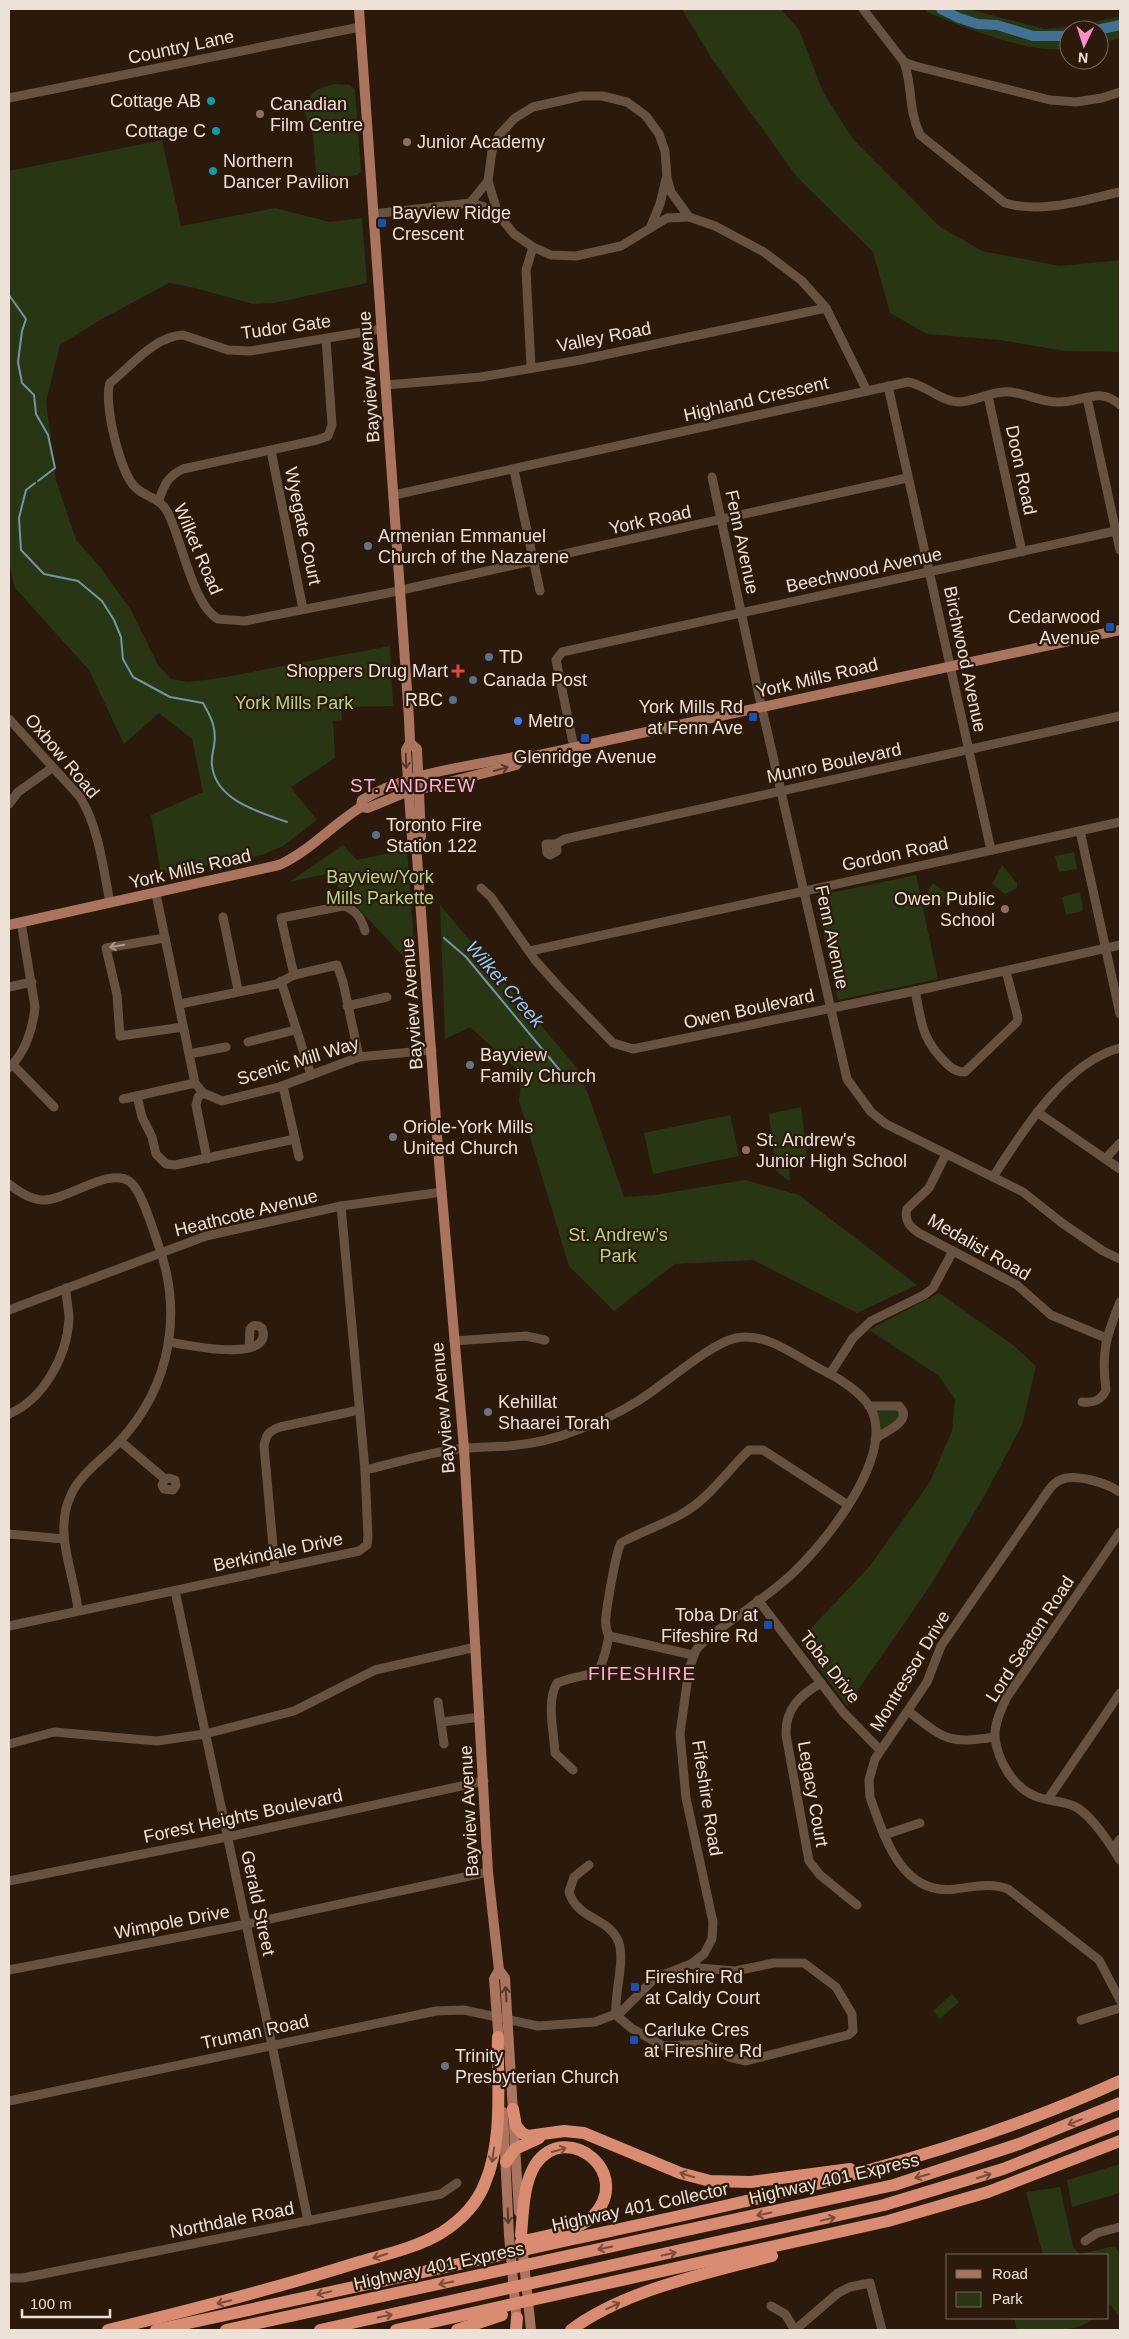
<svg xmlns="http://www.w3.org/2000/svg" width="1129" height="2339" font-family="Helvetica,sans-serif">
  <rect width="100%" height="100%" fill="#2b190b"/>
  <!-- green -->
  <g fill="#293614">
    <polygon points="682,9 781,9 799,30 823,92 853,139 939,226 982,251 1060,266 1120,260 1120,352 1065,351 1000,340 927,334 890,313 873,252 797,177 712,59"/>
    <path d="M926,9h42l77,20 31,-3 44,-10v23l-21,3v-12h-30v18c-36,8 -108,-22 -142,-36z"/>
    <path d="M335,84l15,1 5,5 6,82 -4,3 -33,5 -5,-2 -3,-5 -3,-37 -9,-25c8,-20 9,-22 31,-27z"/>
    <polygon points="162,140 181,226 275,208 330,222 362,218 367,283 274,303 253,304 195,288 169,283 100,320 60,345 46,402 56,480 76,540 101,568 131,610 158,665 171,679 188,682 220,678 390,646 393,706 341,707 342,720 333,721 335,758 291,787 288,784 317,820 283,846 262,855 161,874 151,815 203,792 192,739 159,713 124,744 89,670 15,588 9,564 9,171"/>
    <polygon points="343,845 357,860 407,849 416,970 326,874 289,882"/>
    <polygon points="1074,852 1077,869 1059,872 1055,856"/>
    <polygon points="1002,865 1017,883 1017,888 1005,894 992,884"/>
    <polygon points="916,875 938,979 838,1000 816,896"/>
    <polygon points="933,883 947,894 940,907 927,904 929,889"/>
    <polygon points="1080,892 1083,908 1082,911 1066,915 1062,897"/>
    <polygon points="440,905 576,1067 588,1094 624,1197 655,1195 745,1180 799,1195 917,1285 857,1313 753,1260 675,1264 614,1311 569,1266 519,1101 522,1074 470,1027 445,1039"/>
    <polygon points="801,1107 807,1155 788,1158 790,1180 788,1180 776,1171 769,1114"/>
    <polygon points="730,1115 739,1156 653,1174 644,1133"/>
    <polygon points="939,1293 1013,1345 1036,1366 1022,1425 986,1493 930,1586 847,1706 799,1641 869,1567 930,1482 952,1431 955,1399 939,1376 869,1330"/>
    <polygon points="874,1408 895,1408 900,1414 896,1422 880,1431"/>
    <polygon points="952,1994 959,2002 940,2019 933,2011"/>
    <polygon points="1120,2164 1120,2193 1072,2207 1067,2180"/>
    <polygon points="1060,2187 1073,2247 1080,2254 1115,2246 1120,2255 1120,2318 1110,2304 1108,2306 1108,2255 1043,2255 1026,2192"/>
    <path d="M1014,2318h80c-19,17 -53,12 -77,12z"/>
  </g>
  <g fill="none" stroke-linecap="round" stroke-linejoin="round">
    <!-- stream -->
    <g stroke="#7593a9" stroke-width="2">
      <polyline points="9,295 26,319 22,331 18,362 22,383 34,395 36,414 48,435 55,468 38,481"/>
      <path d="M35,483l-9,7 -7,28 2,32 23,24 34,7 24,20 12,19 7,17 2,22 10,18 37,20 33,6c8,14 14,25 11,43 -1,6 -3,13 -2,19 3,35 47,47 75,57"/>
      <polyline points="444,938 466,957 562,1073"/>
    </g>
    <!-- river -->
    <g stroke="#417195" stroke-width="10">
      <polyline points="941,9 959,18 978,24 997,25 1033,36 1069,36"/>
      <polyline points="1097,30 1120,25"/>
    </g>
    <!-- minor -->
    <g stroke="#675141" stroke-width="9">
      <polyline points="863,9 904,62 915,66 1050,100 1076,102 1102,98 1120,92"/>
      <path d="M904,62c9,25 4,47 16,73l85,68c37,11 78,-3 115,-11"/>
      <polyline points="9,98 360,27"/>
      <polyline points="488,181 498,214"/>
      <polyline points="470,203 482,206 498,214 514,234 533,247 551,255 576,256 621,246 667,218 689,217"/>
      <polyline points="373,214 470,203 488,181 492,151 499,135 515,118 533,107 582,96 602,96 627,102 646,116 659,134 665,151 667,178 671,192 689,217 715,226 764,252 802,281 826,308 867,391"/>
      <polyline points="651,226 660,204 666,179"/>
      <path d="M381,329l-131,22 -22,-1 -45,-15c-28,1 -52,31 -73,48 -7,19 10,91 26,105 11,10 25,10 32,25 14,27 24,91 50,106l27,2 143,-28 519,-115"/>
      <polyline points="531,367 526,270 533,247"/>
      <polyline points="386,385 481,377 580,360 826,308"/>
      <polyline points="888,386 991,850"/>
      <polyline points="988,396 1022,552"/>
      <polyline points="1087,398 1120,550"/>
      <polyline points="271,451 303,609"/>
      <polyline points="514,470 540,591"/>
      <polyline points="712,477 760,700 847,1079 871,1112 886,1124 1023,1192 1062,1223 1103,1251 1120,1259"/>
      <path d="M394,495l514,-113c18,3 32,19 50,20 15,0 29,-9 45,-10 18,-2 37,11 56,10 24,0 41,-16 61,3"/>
      <path d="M159,500c5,-15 9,-24 24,-31l134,-29 11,-4 4,-11 -6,-86"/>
      <path d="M9,719l71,78c19,31 23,70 30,106"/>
      <polyline points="574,748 556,660 562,652 1120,530"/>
      <polyline points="9,804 18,792 52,768"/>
      <polyline points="1080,831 1120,1014"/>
      <polyline points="556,844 557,851 550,855 547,853 546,844 556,844 565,839 1120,716"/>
      <polyline points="481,888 491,897 535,960 559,987 613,1043 633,1049 915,991 1120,945"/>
      <polyline points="156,894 195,1083 203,1093 222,1101 279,1087 359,1057 432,1050"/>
      <polyline points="223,917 238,990"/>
      <polyline points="165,938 106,948 117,995 120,1036 183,1027"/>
      <polyline points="530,951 1120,822"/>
      <path d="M294,975l-13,-57 62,-12c12,3 19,13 22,25"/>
      <polyline points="281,981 311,1075"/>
      <polyline points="9,987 32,982"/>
      <path d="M915,991c7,32 6,47 30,71 6,6 11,10 20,10l52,-50 1,-4 -12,-47"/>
      <polyline points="180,1004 277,984 294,975 337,965 343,982 359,1057"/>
      <polyline points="347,1006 387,997"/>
      <polyline points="248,1042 295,1030"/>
      <polyline points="189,1054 226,1047"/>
      <polyline points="13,1065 54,1107"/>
      <path d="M9,1068c16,-15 24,-39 26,-61l-14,-85"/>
      <polyline points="283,1086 299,1157"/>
      <polyline points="203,1093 198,1097 196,1105 207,1159"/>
      <polyline points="137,1096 142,1117 152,1137 156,1154 166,1164 175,1165 295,1139"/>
      <polyline points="123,1099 195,1083"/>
      <polyline points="1037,1112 1120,1169"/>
      <path d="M946,1154l-17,34 -22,21c-3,12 3,18 12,24l98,52 34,30 55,23"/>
      <polyline points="1106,1158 1120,1143"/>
      <path d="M993,1177c29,-45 72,-115 127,-129"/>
      <path d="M9,1184c8,7 21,15 33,16 24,1 67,-33 87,-19 12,8 22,43 27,57 28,72 16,147 -37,204 -16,17 -39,32 -48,53 -18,37 3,77 7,115"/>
      <polyline points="9,1310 206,1236 341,1206 442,1192"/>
      <polyline points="454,1341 526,1336 545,1340"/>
      <path d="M170,1342c16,3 105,22 92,-14 -4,-3 -9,-4 -12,1l-1,19"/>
      <polyline points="830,1374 853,1338 871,1321 924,1295 933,1288 953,1251"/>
      <path d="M1082,1402c11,1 19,-1 24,-12 -5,-38 0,-53 14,-88"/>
      <path d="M869,1406h30c15,15 -13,25 -24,33"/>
      <path d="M9,1414c35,-15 58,-58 60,-95 0,-10 -3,-20 -3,-31"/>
      <polyline points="120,1441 165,1479 169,1478 175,1480 176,1485 173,1490 164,1489 162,1485 165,1479"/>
      <path d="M1120,1492c-13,-9 -45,-19 -60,-12 -5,2 -9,7 -12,11l-107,155 -14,36 -52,77 -6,21 1,17c14,39 31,99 85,92 19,-2 35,-7 53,0l91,71 21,40"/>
      <path d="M1120,1532l-113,165c-6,12 -13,27 -12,41 3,23 18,49 40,58 13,6 28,4 41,11 17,10 34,37 44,53"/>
      <polyline points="9,1534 64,1539"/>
      <path d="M275,1569l-11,-123c2,-12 5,-15 16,-19l79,-17"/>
      <polyline points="175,1591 272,2045 308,2221"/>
      <polyline points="758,1600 843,1712 880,1750"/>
      <polyline points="9,1626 359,1551 367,1545 368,1537 365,1470 341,1206"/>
      <path d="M693,1655l-84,-19c-3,-6 -4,-12 -3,-19 1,-12 10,-66 15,-74 2,-3 51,-23 59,-28 29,-16 46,-43 69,-65h14l85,55"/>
      <path d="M821,1683c-21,12 -36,26 -35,52l23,126 11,14 37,30"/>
      <polyline points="438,1702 444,1744"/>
      <path d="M908,1711c38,29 39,33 87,26"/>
      <polyline points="442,1722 480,1717"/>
      <polyline points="9,1744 54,1732 157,1741 205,1734 294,1711 375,1670 476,1647"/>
      <path d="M573,1770l-18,-17c-1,-20 -9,-52 2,-70 41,-15 42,2 52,-47"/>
      <polyline points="1048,1799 1120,1693"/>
      <polyline points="884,1835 920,1823"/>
      <polyline points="1113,1849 1120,1839"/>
      <path d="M589,1865l-15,12 -5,15c9,29 41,25 50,51 6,20 -5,50 -3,72"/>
      <polyline points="9,1881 227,1837 484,1781"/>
      <polyline points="9,1970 247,1924 488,1872"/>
      <polyline points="616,2015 631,2028 663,2046 705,2044 729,2057 746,2061 848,2035 853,2031 852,2014 836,1987 804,1963 774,1963 735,1971 700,1968 691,1964"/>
      <polyline points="1081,2020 1120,2008"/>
      <path d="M9,2101l427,-90 28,-1 74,16 57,-4 26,-10 34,-34 36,-14 13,-10 8,-15 1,-17 -27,-124 -6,-64 9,-65 7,-19 10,-11c28,-21 60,-41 86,-65 33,-31 105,-119 78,-167 -9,-14 -29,-28 -44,-35 -27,-13 -59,-41 -90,-34 -27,6 -72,47 -98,63 -18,11 -38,21 -58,28 -22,9 -47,15 -71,17 -17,1 -34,1 -51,3 -31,4 -63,14 -93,21"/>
      <polyline points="1085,2241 1097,2233 1120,2227"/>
      <polyline points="9,2278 23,2278 441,2194 457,2183"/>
      <polyline points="771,2306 785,2314 795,2330"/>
      <polyline points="795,2330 838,2293 850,2287 870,2283 882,2330"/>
    </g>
    <!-- major -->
    <g stroke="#ab745e" stroke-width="10">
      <polyline points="359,9 409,718 410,743 406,750 412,838 416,843 439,1162 464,1448 488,1872 499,1970 505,1978 519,2212"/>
      <polyline points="410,743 417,749 421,837 416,843"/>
      <path d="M361,807l1,-7c45,-27 102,-33 153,-43l6,2 23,-5 576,-124"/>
      <path d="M9,925l270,-60c31,-14 53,-40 82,-58l7,1 34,-14 114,-29 5,-6"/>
      <polyline points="499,2043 494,1979 499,1970"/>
      <polyline points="503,2112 509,2235 517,2324"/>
      <polyline points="522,2244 531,2330"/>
    </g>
    <!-- highway -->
    <g stroke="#d98c71" stroke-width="12">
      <polyline points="513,2109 516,2126 522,2133 528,2136 564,2131 584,2133 680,2173 710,2181 751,2182 850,2169"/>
      <polyline points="506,2162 515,2149 539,2138"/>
      <path d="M521,2242c22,-6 54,-9 71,-25 44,-43 -26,-99 -57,-52 -12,20 -12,48 -14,70"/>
      <path d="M108,2330c83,-20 166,-41 248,-67 27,-8 60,-15 85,-30 19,-12 36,-29 44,-50 19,-45 12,-99 13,-146"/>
      <path d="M156,2330c139,-29 278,-61 417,-91 186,-40 373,-78 547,-158"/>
      <polyline points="226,2330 894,2185 1019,2144 1120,2103"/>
      <polyline points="320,2330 884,2205 1003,2169 1120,2123"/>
      <polyline points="396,2330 888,2221 988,2192 1120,2141"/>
      <polyline points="457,2330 502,2315"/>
      <polyline points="516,2330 517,2318"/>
      <path d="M571,2330c53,-40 137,-57 201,-74"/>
    </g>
  </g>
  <!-- one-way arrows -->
  <defs><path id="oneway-shaft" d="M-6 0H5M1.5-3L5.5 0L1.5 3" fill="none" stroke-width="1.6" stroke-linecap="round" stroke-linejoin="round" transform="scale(1.25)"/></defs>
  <g stroke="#583928">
    <use href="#oneway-shaft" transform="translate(406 761) rotate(88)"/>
    <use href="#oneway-shaft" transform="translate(501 769) rotate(-15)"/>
    <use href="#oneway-shaft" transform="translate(506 1994) rotate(-94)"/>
    <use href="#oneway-shaft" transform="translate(508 2216) rotate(88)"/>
  </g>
  <use stroke="#aa998c" href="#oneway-shaft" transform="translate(117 946) rotate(170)"/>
  <g stroke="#794d39">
    <use href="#oneway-shaft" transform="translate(1075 2122) rotate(158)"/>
    <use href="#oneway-shaft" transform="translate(559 2150) rotate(-15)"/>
    <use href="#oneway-shaft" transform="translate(493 2155) rotate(99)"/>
    <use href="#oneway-shaft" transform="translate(687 2175) rotate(-163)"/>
    <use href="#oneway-shaft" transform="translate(922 2176) rotate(164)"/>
    <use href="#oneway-shaft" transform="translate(984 2176) rotate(-18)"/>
    <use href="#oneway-shaft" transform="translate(764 2214) rotate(168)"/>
    <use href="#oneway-shaft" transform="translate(828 2219) rotate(-13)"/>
    <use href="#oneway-shaft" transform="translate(605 2248) rotate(168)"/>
    <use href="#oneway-shaft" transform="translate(669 2254) rotate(-12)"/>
    <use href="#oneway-shaft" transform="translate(380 2256) rotate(162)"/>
    <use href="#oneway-shaft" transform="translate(446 2283) rotate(168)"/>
    <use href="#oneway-shaft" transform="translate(324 2293) rotate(167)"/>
    <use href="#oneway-shaft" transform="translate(224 2302) rotate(166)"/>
    <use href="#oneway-shaft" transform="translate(613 2306) rotate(-25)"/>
    <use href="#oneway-shaft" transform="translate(385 2316) rotate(-12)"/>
  </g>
  <!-- markers -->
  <g fill="#0f9aa8" stroke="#2b190b" stroke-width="2">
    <circle cx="211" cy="101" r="5"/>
    <circle cx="216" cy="131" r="5"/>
    <circle cx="213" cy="171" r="5"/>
  </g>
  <g fill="#8d6e63" stroke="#2b190b" stroke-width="2">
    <circle cx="260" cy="114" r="5"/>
    <circle cx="407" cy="142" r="5"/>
    <circle cx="1005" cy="909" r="5"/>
    <circle cx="746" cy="1150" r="5"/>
  </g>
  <g fill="#1a4fb4" stroke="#2b190b" stroke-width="2">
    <rect x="377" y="218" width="10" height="10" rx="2.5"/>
    <rect x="1105" y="622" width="10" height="10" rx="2.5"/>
    <rect x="748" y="712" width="10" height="10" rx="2.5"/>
    <rect x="580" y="733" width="10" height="10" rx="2.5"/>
    <rect x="763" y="1620" width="10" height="10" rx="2.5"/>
    <rect x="630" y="1982" width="10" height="10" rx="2.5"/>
    <rect x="629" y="2035" width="10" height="10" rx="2.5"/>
  </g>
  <g fill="#6b7280" stroke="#2b190b" stroke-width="2">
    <circle cx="368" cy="546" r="5"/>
    <circle cx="470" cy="1065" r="5"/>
    <circle cx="393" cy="1137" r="5"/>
    <circle cx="488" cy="1412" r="5"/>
    <circle cx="445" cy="2066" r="5"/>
  </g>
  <g fill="#5c6f8a" stroke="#2b190b" stroke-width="2">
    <circle cx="489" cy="657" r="5"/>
    <circle cx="473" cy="680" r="5"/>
    <circle cx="453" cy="700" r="5"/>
    <circle cx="376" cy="835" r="5"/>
  </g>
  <path fill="#e0444e" stroke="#2b190b" stroke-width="2" d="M455.5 663.5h5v5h5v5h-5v5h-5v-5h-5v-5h5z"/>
  <circle fill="#3f7fe0" stroke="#2b190b" stroke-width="2" cx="518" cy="721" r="5"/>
  <g text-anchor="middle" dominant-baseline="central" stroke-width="4.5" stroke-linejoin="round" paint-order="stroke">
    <!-- street labels -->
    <g font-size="18" fill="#eee1d8" stroke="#2b190b">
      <text transform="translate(181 47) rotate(-12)">Country Lane</text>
      <text transform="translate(286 327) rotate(-8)">Tudor Gate</text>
      <text transform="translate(604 337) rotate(-11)">Valley Road</text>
      <text transform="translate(369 377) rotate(-94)">Bayview Avenue</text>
      <text transform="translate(756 399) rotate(-13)">Highland Crescent</text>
      <text transform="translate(1021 470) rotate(78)">Doon Road</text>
      <text transform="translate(650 520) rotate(-12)">York Road</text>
      <text transform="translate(303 526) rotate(78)">Wyegate Court</text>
      <text transform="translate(742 542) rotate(78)">Fenn Avenue</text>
      <text transform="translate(198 549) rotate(67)">Wilket Road</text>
      <text transform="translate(864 570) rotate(-12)">Beechwood Avenue</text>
      <text transform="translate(965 659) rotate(78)">Birchwood Avenue</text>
      <text transform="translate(817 678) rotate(-13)">York Mills Road</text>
      <text transform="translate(62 756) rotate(50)">Oxbow Road</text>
      <text transform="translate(834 763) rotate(-12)">Munro Boulevard</text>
      <text transform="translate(895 854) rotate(-12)">Gordon Road</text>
      <text transform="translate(190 869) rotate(-13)">York Mills Road</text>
      <text transform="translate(832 937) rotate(78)">Fenn Avenue</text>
      <text transform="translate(412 1004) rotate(-94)">Bayview Avenue</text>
      <text transform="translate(749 1009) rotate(-12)">Owen Boulevard</text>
      <text transform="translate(298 1061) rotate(-17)">Scenic Mill Way</text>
      <text transform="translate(246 1213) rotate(-14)">Heathcote Avenue</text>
      <text transform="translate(979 1247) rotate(30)">Medalist Road</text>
      <text transform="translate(443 1408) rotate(-95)">Bayview Avenue</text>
      <text transform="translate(278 1552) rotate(-12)">Berkindale Drive</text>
      <text transform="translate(1030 1639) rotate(-57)">Lord Seaton Road</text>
      <text transform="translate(830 1667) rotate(52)">Toba Drive</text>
      <text transform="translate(910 1671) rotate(-59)">Montressor Drive</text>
      <text transform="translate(813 1794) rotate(80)">Legacy Court</text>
      <text transform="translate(707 1798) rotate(81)">Fifeshire Road</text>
      <text transform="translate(469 1811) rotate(-93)">Bayview Avenue</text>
      <text transform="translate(243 1816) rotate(-12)">Forest Heights Boulevard</text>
      <text transform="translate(258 1903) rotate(78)">Gerald Street</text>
      <text transform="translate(172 1922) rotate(-11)">Wimpole Drive</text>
      <text transform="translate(255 2032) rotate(-12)">Truman Road</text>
      <text transform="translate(834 2179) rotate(-13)">Highway 401 Express</text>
      <text transform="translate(640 2207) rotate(-12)">Highway 401 Collector</text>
      <text transform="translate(232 2220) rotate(-11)">Northdale Road</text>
      <text transform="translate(439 2266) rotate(-12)">Highway 401 Express</text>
    </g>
    <!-- poi labels -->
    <g font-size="18" fill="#eee1d8" stroke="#2b190b" text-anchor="start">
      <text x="201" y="101" text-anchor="end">Cottage AB</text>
      <text x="270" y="104">Canadian<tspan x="270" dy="21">Film Centre</tspan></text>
      <text x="206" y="131" text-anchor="end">Cottage C</text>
      <text x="417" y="142">Junior Academy</text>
      <text x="223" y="161">Northern<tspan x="223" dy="21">Dancer Pavilion</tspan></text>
      <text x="392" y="213">Bayview Ridge<tspan x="392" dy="21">Crescent</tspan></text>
      <text x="378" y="536">Armenian Emmanuel<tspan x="378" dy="21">Church of the Nazarene</tspan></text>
      <text x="1100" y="617" text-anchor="end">Cedarwood<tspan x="1100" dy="21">Avenue</tspan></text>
      <text x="499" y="657">TD</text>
      <text x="448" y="671" text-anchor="end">Shoppers Drug Mart</text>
      <text x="483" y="680">Canada Post</text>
      <text x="443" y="700" text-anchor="end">RBC</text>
      <text x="743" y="707" text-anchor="end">York Mills Rd<tspan x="743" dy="21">at Fenn Ave</tspan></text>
      <text x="528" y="721">Metro</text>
      <text x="585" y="757" text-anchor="middle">Glenridge Avenue</text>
      <text x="386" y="825">Toronto Fire<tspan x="386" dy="21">Station 122</tspan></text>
      <text x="995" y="899" text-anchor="end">Owen Public<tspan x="995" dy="21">School</tspan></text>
      <text x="480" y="1055">Bayview<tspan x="480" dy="21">Family Church</tspan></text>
      <text x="403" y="1127">Oriole-York Mills<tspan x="403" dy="21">United Church</tspan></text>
      <text x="756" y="1140">St. Andrew's<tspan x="756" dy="21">Junior High School</tspan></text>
      <text x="498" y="1402">Kehillat<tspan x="498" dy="21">Shaarei Torah</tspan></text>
      <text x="758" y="1615" text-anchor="end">Toba Dr at<tspan x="758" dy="21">Fifeshire Rd</tspan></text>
      <text x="645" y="1977">Fireshire Rd<tspan x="645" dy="21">at Caldy Court</tspan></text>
      <text x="644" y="2030">Carluke Cres<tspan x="644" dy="21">at Fireshire Rd</tspan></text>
      <text x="455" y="2056">Trinity<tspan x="455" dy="21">Presbyterian Church</tspan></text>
    </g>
    <!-- park labels -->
    <g font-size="18" fill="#b4d386" stroke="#2b190b">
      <text x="294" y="703">York Mills Park</text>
      <text x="380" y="877">Bayview/York<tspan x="380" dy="21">Mills Parkette</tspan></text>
      <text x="618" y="1235">St. Andrew’s<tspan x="618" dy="21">Park</tspan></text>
    </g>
    <!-- neighbourhood labels -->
    <g font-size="19" letter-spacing="1" fill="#feb1d5" stroke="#2b190b">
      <text x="413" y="785">ST. ANDREW</text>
      <text x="642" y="1673">FIFESHIRE</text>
    </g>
    <!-- water labels -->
    <g font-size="19" font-style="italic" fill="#8fc8f4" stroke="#2b190b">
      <text transform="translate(505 984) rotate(49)">Wilket Creek</text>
    </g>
  </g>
  <!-- border -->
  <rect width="1129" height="2339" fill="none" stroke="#eee1d8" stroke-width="20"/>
  <!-- legend -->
  <rect x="946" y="2254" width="162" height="65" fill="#2b190b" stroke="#79695d"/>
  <rect x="956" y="2270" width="25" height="8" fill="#ab745e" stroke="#79695d"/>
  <text x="992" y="2279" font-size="15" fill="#eee1d8">Road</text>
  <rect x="956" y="2292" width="25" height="15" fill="#293614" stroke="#79695d"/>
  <text x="992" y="2304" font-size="15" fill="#eee1d8">Park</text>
  <!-- north arrow -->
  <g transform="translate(1084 45) rotate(184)"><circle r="24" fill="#2b190b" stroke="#79695d"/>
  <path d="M0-4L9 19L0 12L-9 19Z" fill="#fb8fc5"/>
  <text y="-8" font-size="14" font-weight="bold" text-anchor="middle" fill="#eee1d8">N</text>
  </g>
  <!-- scale -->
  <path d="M22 2309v8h88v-8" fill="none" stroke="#eee1d8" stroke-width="2.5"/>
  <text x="30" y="2309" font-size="15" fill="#eee1d8" stroke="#2b190b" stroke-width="4" paint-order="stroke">100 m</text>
</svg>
